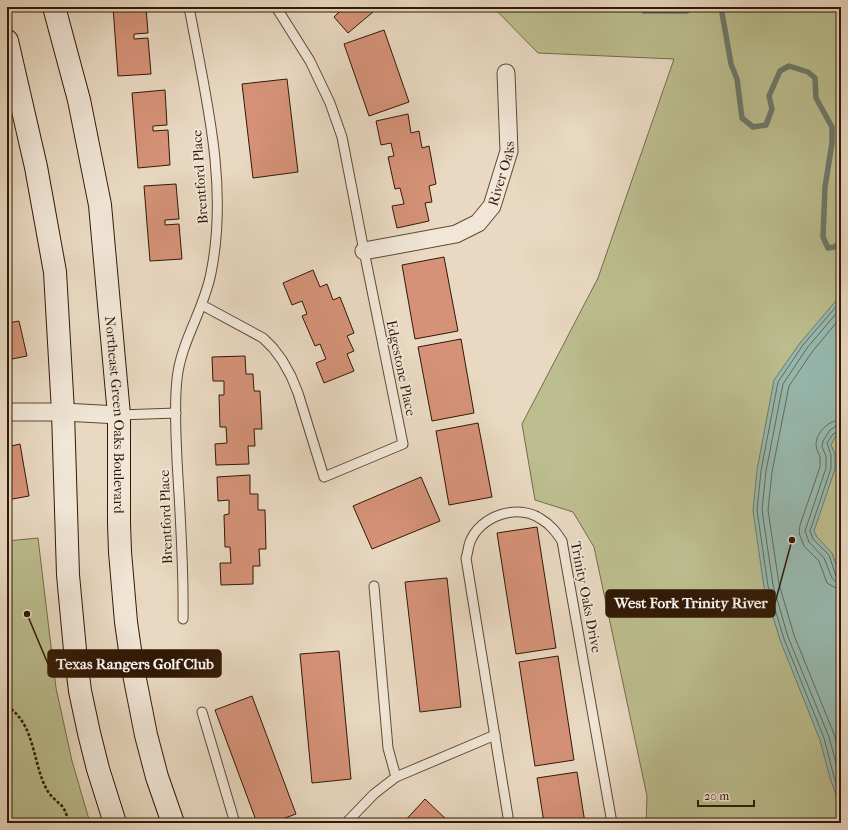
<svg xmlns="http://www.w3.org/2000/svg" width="848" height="830" font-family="'IM FELL French Canon',serif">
  <rect width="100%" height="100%" fill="#e9d9c2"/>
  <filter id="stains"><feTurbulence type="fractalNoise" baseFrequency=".005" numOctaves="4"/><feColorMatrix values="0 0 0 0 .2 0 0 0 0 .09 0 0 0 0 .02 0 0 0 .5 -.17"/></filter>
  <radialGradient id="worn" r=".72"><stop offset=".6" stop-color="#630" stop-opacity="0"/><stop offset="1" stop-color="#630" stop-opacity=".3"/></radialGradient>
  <!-- green -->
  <g fill="#bcbe8f" stroke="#766c4a">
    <polygon points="493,7 841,7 841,823 646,823 647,796 594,547 573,512 535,500 522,424 598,278 674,59 538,53"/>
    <polygon points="38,538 56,688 72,761 90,823 7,823 7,541"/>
  </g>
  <!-- water -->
  <polygon fill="#97bab1" stroke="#6e7a6c" points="841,295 841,434 835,437 831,445 835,454 835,469 814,531 817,537 832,553 841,579 841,808 830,778 820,740 780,640 764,587 753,511 757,470 774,380 800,343"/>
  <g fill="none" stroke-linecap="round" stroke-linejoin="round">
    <!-- shore -->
    <g stroke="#646a5b" stroke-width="1">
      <polyline points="841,301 803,345 778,382 761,471 757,510 768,586 784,639 824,738 834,777 841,796"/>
      <polyline points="841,308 807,348 783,384 766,471 762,510 773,585 788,637 829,737 841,781"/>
      <polyline points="841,317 812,352 789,386 772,472 768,510 779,584 794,635 834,734 841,760"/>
      <path d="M841,420c-12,0 -25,12 -25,25 0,4 3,8 4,12 0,3 0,7 0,10l-20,58 -1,8 5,13 15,15 8,22 7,4 7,2"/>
      <polyline points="841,426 836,426 830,430 823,441 822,447 826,456 826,468 805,531 809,542 824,558 832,578 836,582 841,583"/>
      <polyline points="841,431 833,434 827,443 831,455 831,468 810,531 813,539 829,555 836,576 841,578"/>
    </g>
    <!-- stream -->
    <g stroke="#6e7a6c" stroke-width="5.5">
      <polyline points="642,7 644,11 687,11 691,7"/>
      <polyline points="721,7 731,64 737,79 742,118 753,127 766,125 772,109 769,96 780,71 789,66 808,72 815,78 816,98 832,127 832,143 825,187 823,237 828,248 834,247 841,243"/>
    </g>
  </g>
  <!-- building -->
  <g fill="#d59278" stroke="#311905">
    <polygon points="113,7 146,7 148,33 134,34 134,39 148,38 151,74 118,76"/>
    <polygon points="340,7 368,7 373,12 348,33 334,17 342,9"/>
    <polygon points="384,30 409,102 369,116 344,44"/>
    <polygon points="287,79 298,172 253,178 242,84"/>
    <polygon points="165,90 167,125 153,126 153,131 168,130 170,165 138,168 132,93"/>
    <polygon points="408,114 411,133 419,131 422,148 429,146 436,184 429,186 432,202 425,203 429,221 397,228 392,206 404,204 400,188 395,189 388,157 394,156 391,143 381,145 376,121"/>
    <polygon points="176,184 179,219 165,220 165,225 179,224 182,259 150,261 144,186"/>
    <polygon points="444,257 458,331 415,339 402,265"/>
    <polygon points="313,270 320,287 327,284 333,300 340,297 354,333 347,336 354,351 347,354 354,371 324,383 316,363 326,359 320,344 315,346 302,316 307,314 302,301 292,305 283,283"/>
    <polygon points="7,320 8,323 19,321 27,356 7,360"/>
    <polygon points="461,339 474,413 432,421 418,347"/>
    <polygon points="245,356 246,374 253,374 254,391 260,391 262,429 254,429 255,446 248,446 249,464 216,465 215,444 227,443 226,427 220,427 219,395 224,395 224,381 213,381 212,357"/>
    <polygon points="478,423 492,497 449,505 436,431"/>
    <polygon points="20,444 29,496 7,500 7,447"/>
    <polygon points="250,475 250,494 258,494 258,510 265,510 266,549 259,549 260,566 253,566 253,584 221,585 220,563 231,563 230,547 225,547 224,515 229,514 229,500 218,501 217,477"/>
    <polygon points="421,477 440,521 372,549 353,506"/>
    <polygon points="537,527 556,648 516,654 497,533"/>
    <polygon points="447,578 461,707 420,712 405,582"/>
    <polygon points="339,651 351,779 312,783 300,654"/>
    <polygon points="558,656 574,760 535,766 519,662"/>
    <polygon points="252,696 296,814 271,823 257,823 215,710"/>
    <polygon points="577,772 585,823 544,823 537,778"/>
    <polygon points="425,799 450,823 403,823"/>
  </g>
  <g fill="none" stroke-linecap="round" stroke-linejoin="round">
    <!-- service casing -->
    <g stroke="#5f4934" stroke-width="11">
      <g id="service">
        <polyline points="202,305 263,338 273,348 282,360 291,376 298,393 324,477 403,444 364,251 342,137 330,103 310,61 276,7"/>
        <polyline points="119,415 176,413"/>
        <polyline points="374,586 388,748 396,777"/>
        <path d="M183,619c1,-53 -3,-106 -6,-159 -1,-27 -3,-54 0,-81 4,-38 27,-69 34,-106 18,-89 -6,-179 -22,-266"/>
        <polyline points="202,712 235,823"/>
        <polyline points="346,823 374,794 396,777 495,735"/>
        <path d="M509,823l-43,-265c2,-5 2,-11 4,-16 10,-26 47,-39 71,-23 10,6 15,13 21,22l50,282"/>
      </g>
    </g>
    <!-- minor casing -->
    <g stroke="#5f4934" stroke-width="19">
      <g id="minor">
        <path id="s1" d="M364,251l92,-17 22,-11 14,-17 17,-55 -3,-78"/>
        <polyline points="7,412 63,412 119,415"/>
      </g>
    </g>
    <!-- secondary casing -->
    <g stroke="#311905" stroke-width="24">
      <g id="secondary">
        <path id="s2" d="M54,7l25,93 21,105 19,210v108l1,29 6,70 6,42 14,71 11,42 16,46"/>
        <polyline points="7,41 36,167 55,272 63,412 68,575 75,650 80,691 89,733 98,769 115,823"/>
      </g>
    </g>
    <!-- path -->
    <path stroke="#311905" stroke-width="2.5" stroke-dasharray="3 2" stroke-linecap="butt" d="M7,706c29,19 25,57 40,84 4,7 10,11 15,16 4,5 5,11 7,17"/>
    <!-- service -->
    <use href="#service" stroke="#f1e6d7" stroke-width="9"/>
    <!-- minor -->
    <use href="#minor" stroke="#f1e6d7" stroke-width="17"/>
    <!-- secondary -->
    <use href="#secondary" stroke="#f1e6d7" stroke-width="22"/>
  </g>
  <g text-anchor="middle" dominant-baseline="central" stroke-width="3.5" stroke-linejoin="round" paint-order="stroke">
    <!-- street labels -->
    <g font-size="14" fill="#311905" stroke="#f1e6d7">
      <text stroke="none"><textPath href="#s1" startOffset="174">River Oaks</textPath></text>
      <text transform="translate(200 177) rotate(-94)">Brentford Place</text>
      <text transform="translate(401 368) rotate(78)">Edgestone Place</text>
      <text stroke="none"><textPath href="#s2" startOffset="414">Northeast Green Oaks Boulevard</textPath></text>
      <text transform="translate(166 517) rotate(-92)">Brentford Place</text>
      <text transform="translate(586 597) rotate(79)">Trinity Oaks Drive</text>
    </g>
  </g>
  <!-- callouts -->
  <path fill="none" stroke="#311905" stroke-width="1.5" d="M792 540L775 603M27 614L48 664"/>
  <g fill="#311905" stroke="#f1e6d7" stroke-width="1.5">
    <circle cx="792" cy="540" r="4"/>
    <circle cx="27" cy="614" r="4"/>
  </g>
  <g fill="#311905" stroke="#311905" stroke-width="1.5">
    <rect x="606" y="590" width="169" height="27" rx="4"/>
    <rect x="48" y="650" width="173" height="27" rx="4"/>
  </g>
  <g font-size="15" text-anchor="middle" font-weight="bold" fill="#fff">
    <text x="691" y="608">West Fork Trinity River</text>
    <text x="135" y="669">Texas Rangers Golf Club</text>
  </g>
  <!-- margin -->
  <rect width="848" height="830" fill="none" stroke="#e9d9c2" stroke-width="24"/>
  <rect x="8" y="8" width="832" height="814" fill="none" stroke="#311905" stroke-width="2"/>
  <rect x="12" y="12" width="824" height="806" fill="none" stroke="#311905"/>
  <!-- scale -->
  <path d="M698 800v6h56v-6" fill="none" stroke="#311905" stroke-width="2"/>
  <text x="704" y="800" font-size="12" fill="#311905" stroke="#f1e6d7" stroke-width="3" paint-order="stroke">20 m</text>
  <rect width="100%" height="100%" filter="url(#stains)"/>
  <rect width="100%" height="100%" fill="url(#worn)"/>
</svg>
